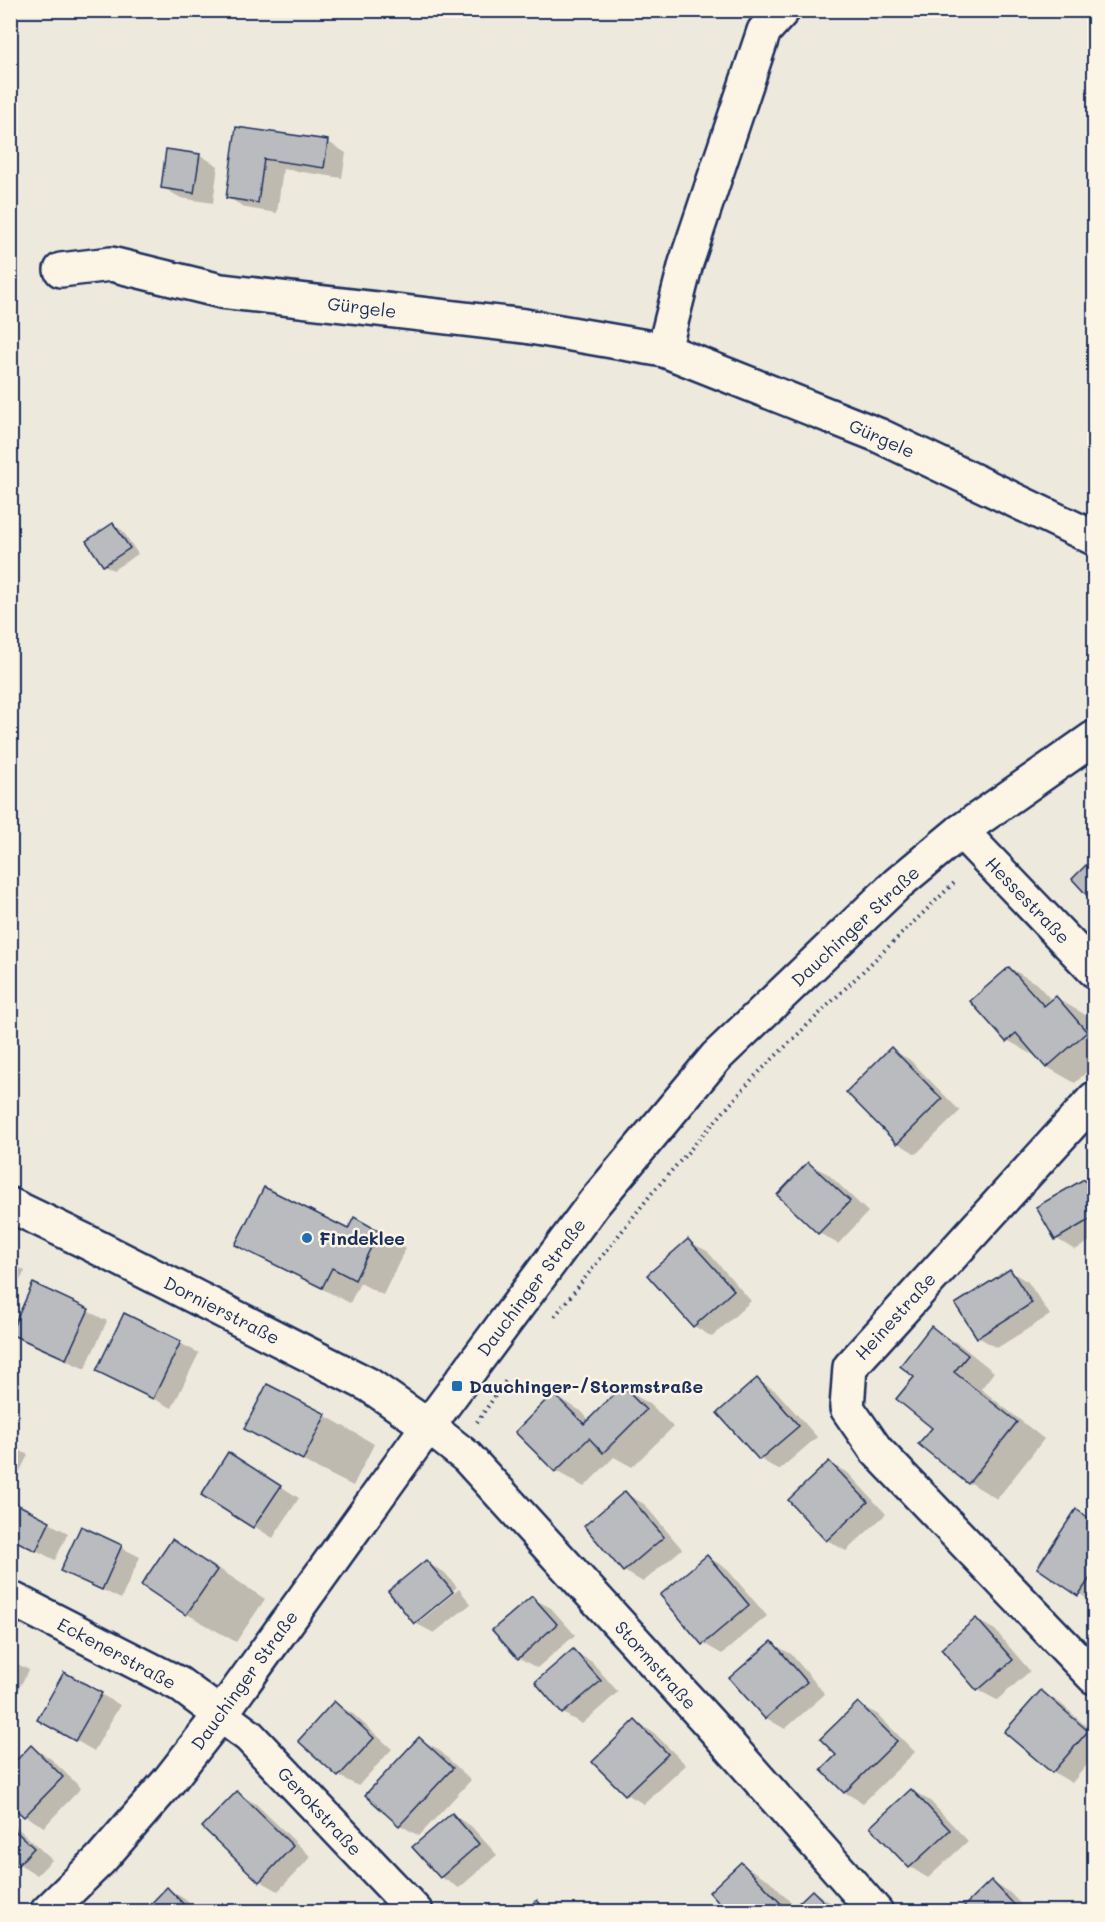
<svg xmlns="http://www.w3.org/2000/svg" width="1105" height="1922" font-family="Mali,sans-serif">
  <rect width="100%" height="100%" fill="#eee9dd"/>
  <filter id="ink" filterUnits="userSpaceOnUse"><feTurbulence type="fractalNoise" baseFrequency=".0167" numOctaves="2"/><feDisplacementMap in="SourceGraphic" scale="12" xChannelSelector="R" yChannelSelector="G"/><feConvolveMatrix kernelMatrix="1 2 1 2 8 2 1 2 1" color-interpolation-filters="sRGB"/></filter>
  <g filter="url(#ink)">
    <!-- shadow -->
    <g fill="#0003">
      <polygon points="238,128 328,142 346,153 342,178 283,169 277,213 246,208 227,197"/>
      <polygon points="200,155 218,166 213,203 181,198 162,187"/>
      <polygon points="113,525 122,530 138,554 113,570 104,565"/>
      <polygon points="1094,859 1094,900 1074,879"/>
      <polygon points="1010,968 1037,984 1052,1001 1056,998 1084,1014 1094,1026 1094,1065 1075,1083 1047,1067 1037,1055 1035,1056 1007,1040"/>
      <polygon points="891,1049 910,1060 960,1111 916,1154 898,1143"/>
      <polygon points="809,1164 828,1174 868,1212 838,1244 819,1233"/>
      <polygon points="1084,1181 1094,1187 1094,1239 1075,1250 1057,1239"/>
      <polygon points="349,1231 378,1232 406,1248 383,1295 360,1283 350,1303 265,1260 237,1244"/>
      <polygon points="688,1241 707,1251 751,1301 712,1337 694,1326"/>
      <polygon points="10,1262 25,1271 10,1299"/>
      <polygon points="1010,1271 1028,1282 1050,1315 997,1348 978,1337 957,1304"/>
      <polygon points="88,1311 107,1321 85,1369 30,1344 12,1333"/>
      <polygon points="125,1315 199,1353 172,1408 98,1371"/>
      <polygon points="931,1328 959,1344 994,1372 981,1389 1044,1439 997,1499 969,1482 934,1427 916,1377"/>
      <polygon points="757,1380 776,1391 817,1437 779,1470 760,1459 719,1413"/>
      <polygon points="268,1386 326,1416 374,1444 353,1486 295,1457 246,1429"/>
      <polygon points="622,1388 650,1404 673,1427 632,1467 614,1457 584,1487 556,1471 517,1432 553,1395 581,1411 590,1421"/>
      <polygon points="10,1445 28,1455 10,1491"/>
      <polygon points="829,1463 848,1473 886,1514 846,1551 827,1540 790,1500"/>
      <polygon points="248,1465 299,1498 273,1538 203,1495"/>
      <polygon points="625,1493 644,1504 682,1549 643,1582 624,1571 586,1526"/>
      <polygon points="11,1503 68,1533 55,1560 10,1537"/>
      <polygon points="1076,1511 1094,1522 1094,1603 1039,1568"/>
      <polygon points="82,1528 140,1557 121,1599 62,1570"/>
      <polygon points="172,1541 221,1570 265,1599 236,1642 187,1614 143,1585"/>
      <polygon points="708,1557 726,1568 767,1616 722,1654 703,1643"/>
      <polygon points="426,1562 445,1573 457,1587 419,1618 419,1622 459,1589 471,1604 434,1633 415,1623"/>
      <polygon points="532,1598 551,1608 575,1635 537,1668 519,1658"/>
      <polygon points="977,1620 995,1630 1030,1671 997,1700 978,1690"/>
      <polygon points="772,1643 791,1654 825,1694 785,1729 766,1718"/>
      <polygon points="573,1651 592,1662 618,1692 582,1724 563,1713"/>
      <polygon points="10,1660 29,1670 10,1704"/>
      <polygon points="64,1674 120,1705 94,1751 39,1719"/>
      <polygon points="1041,1692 1060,1703 1094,1733 1094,1756 1072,1783 1053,1772 1006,1732"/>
      <polygon points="334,1703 353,1714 392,1749 358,1786 339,1776"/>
      <polygon points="858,1704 877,1714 915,1752 863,1803 844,1792 838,1755"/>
      <polygon points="636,1722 654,1733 686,1765 644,1804 626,1794"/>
      <polygon points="419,1739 438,1749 471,1780 419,1836 400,1825 367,1795"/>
      <polygon points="31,1747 50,1758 81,1788 44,1827 25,1816 10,1802"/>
      <polygon points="912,1790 930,1801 968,1841 928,1878 910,1867"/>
      <polygon points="237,1793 256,1804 311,1857 278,1891 259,1880"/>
      <polygon points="1094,1810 1094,1822 1089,1818"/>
      <polygon points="452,1815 471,1826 497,1855 459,1888 441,1877"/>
      <polygon points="10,1821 52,1860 37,1875 13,1860 10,1863"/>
      <polygon points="741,1864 769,1880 796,1908 813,1891 844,1912 729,1912"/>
      <polygon points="992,1882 1010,1893 1028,1912 960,1912"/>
      <polygon points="168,1889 186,1900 198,1912 146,1912"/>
      <polygon points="537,1902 553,1912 527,1912"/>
      <polygon points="1094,1902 1094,1912 1084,1912"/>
    </g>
    <!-- building -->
    <g fill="#babbbe" stroke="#1b2f5e" stroke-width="1.5">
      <polygon points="236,127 328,140 324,168 264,159 258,203 226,198"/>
      <polygon points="166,149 200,154 194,193 161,188"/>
      <polygon points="113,523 130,548 103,566 86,541"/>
      <polygon points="1094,857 1094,903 1072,879"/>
      <polygon points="1009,967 1044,1006 1056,996 1087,1032 1046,1068 1016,1033 1006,1042 970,1001"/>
      <polygon points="891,1047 942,1099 897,1144 846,1092"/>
      <polygon points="808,1162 850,1201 818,1234 777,1195"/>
      <polygon points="1084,1179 1094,1197 1094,1217 1055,1240 1036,1207"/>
      <polygon points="264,1187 348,1229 354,1217 379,1231 355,1280 332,1268 322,1288 235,1245"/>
      <polygon points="688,1239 734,1290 693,1327 647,1275"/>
      <polygon points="1010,1269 1032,1303 977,1338 955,1304"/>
      <polygon points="33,1283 89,1309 66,1359 10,1334"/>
      <polygon points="124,1313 181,1341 153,1399 96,1371"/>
      <polygon points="931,1326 968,1355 954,1372 1017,1422 968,1484 918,1444 932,1428 896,1399 914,1377 900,1366"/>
      <polygon points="757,1378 799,1426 759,1460 717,1413"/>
      <polygon points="267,1384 326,1414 303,1460 244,1429"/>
      <polygon points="622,1386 646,1410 603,1453 589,1438 555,1472 515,1432 553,1393 584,1424"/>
      <polygon points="228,1452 281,1486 253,1528 201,1495"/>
      <polygon points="829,1461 868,1502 826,1541 788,1500"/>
      <polygon points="625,1491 664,1537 623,1572 584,1526"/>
      <polygon points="11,1501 50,1521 36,1551 10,1538"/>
      <polygon points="1076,1509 1094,1522 1094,1572 1078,1596 1037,1568"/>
      <polygon points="81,1526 122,1545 102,1590 60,1571"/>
      <polygon points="172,1539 217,1570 186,1615 141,1585"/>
      <polygon points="707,1555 749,1605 702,1645 660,1595"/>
      <polygon points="426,1560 453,1592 414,1624 388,1591"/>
      <polygon points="532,1596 557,1624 518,1659 492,1630"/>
      <polygon points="976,1618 1013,1660 977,1691 941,1649"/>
      <polygon points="772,1641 807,1682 765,1719 729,1678"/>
      <polygon points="573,1649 601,1681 562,1714 535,1682"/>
      <polygon points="64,1672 102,1693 75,1741 37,1720"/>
      <polygon points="1041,1690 1088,1731 1052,1773 1004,1732"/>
      <polygon points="334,1701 374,1738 338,1777 298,1741"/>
      <polygon points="858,1702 897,1741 844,1793 821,1770 836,1755 820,1739"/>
      <polygon points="635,1720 668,1754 625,1795 592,1762"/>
      <polygon points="419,1737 453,1768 399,1826 365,1795"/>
      <polygon points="31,1745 63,1777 24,1817 10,1804 10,1767"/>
      <polygon points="911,1789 950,1830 909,1868 870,1827"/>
      <polygon points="237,1791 293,1846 259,1882 202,1827"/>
      <polygon points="452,1813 479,1844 440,1878 412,1847"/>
      <polygon points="10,1826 34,1848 17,1866 10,1859"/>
      <polygon points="741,1862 789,1912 727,1912 709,1892"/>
      <polygon points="991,1880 1021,1912 958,1912"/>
      <polygon points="167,1887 191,1912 143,1912"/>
      <polygon points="812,1890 834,1912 789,1912"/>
      <polygon points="537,1900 547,1912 525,1912"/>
    </g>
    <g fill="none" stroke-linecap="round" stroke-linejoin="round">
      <!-- minor casing -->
      <g stroke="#1b2f5e" stroke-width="38">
        <g id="minor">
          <polyline points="61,270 111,264 221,291 525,326 664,350 878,435 1094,538"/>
          <polyline points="664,350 686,263 764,31 783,10"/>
          <polyline points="961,831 1094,970"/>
          <polyline points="1094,1099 850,1367 847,1408 876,1450 1094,1677"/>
          <polyline points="10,1205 85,1241 369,1385 428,1426 467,1457 711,1725 876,1912"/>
          <polyline points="10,1598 179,1684 249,1736 416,1912"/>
        </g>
      </g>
      <!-- major casing -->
      <g stroke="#1b2f5e" stroke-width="38">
        <polyline id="major" points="47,1912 101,1859 168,1782 221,1714 428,1426 594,1203 716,1057 897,884 961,831 1094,738"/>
      </g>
      <!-- path -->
      <g stroke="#1b2f5e" stroke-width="4" stroke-dasharray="1.5 4.5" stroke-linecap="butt">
        <polyline points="555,1316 652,1193 755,1076 954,883"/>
        <polyline points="477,1422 507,1379"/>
      </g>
      <!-- minor -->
      <use href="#minor" stroke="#fcf5e5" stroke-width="33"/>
      <!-- major -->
      <use href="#major" stroke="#fcf5e5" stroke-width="33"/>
    </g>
  </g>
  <!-- markers -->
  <g fill="#1f6fb2" stroke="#fcf5e5" stroke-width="2">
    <circle cx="307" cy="1238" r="6"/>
    <rect x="451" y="1380" width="12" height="12" rx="3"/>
  </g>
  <g text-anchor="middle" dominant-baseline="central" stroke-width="5" stroke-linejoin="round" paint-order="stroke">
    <!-- street labels -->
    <g font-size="18" fill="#1b2f5e" stroke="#fcf5e5">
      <text transform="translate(362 307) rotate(7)">Gürgele</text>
      <text transform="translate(882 438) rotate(24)">Gürgele</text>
      <text transform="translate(1028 900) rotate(46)">Hessestraße</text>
      <text transform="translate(855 926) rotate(-43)">Dauchinger Straße</text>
      <text transform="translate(531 1287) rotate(-53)">Dauchinger Straße</text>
      <text transform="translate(222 1310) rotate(27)">Dornierstraße</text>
      <text transform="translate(895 1316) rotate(-48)">Heinestraße</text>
      <text transform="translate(117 1653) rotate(28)">Eckenerstraße</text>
      <text transform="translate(656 1665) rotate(48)">Stormstraße</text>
      <text transform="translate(244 1680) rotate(-54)">Dauchinger Straße</text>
      <text transform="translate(320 1811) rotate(47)">Gerokstraße</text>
    </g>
    <!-- poi labels -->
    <g font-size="18" font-weight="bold" fill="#1b2f5e" stroke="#fcf5e5" text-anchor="start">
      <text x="319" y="1238">Findeklee</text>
      <text x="469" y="1386">Dauchinger-/Stormstraße</text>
    </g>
  </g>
  <!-- margin -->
  <rect width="1105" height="1922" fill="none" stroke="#fcf5e5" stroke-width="36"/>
  <rect x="18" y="18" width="1069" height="1886" fill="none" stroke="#1b2f5e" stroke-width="2" filter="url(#ink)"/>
</svg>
